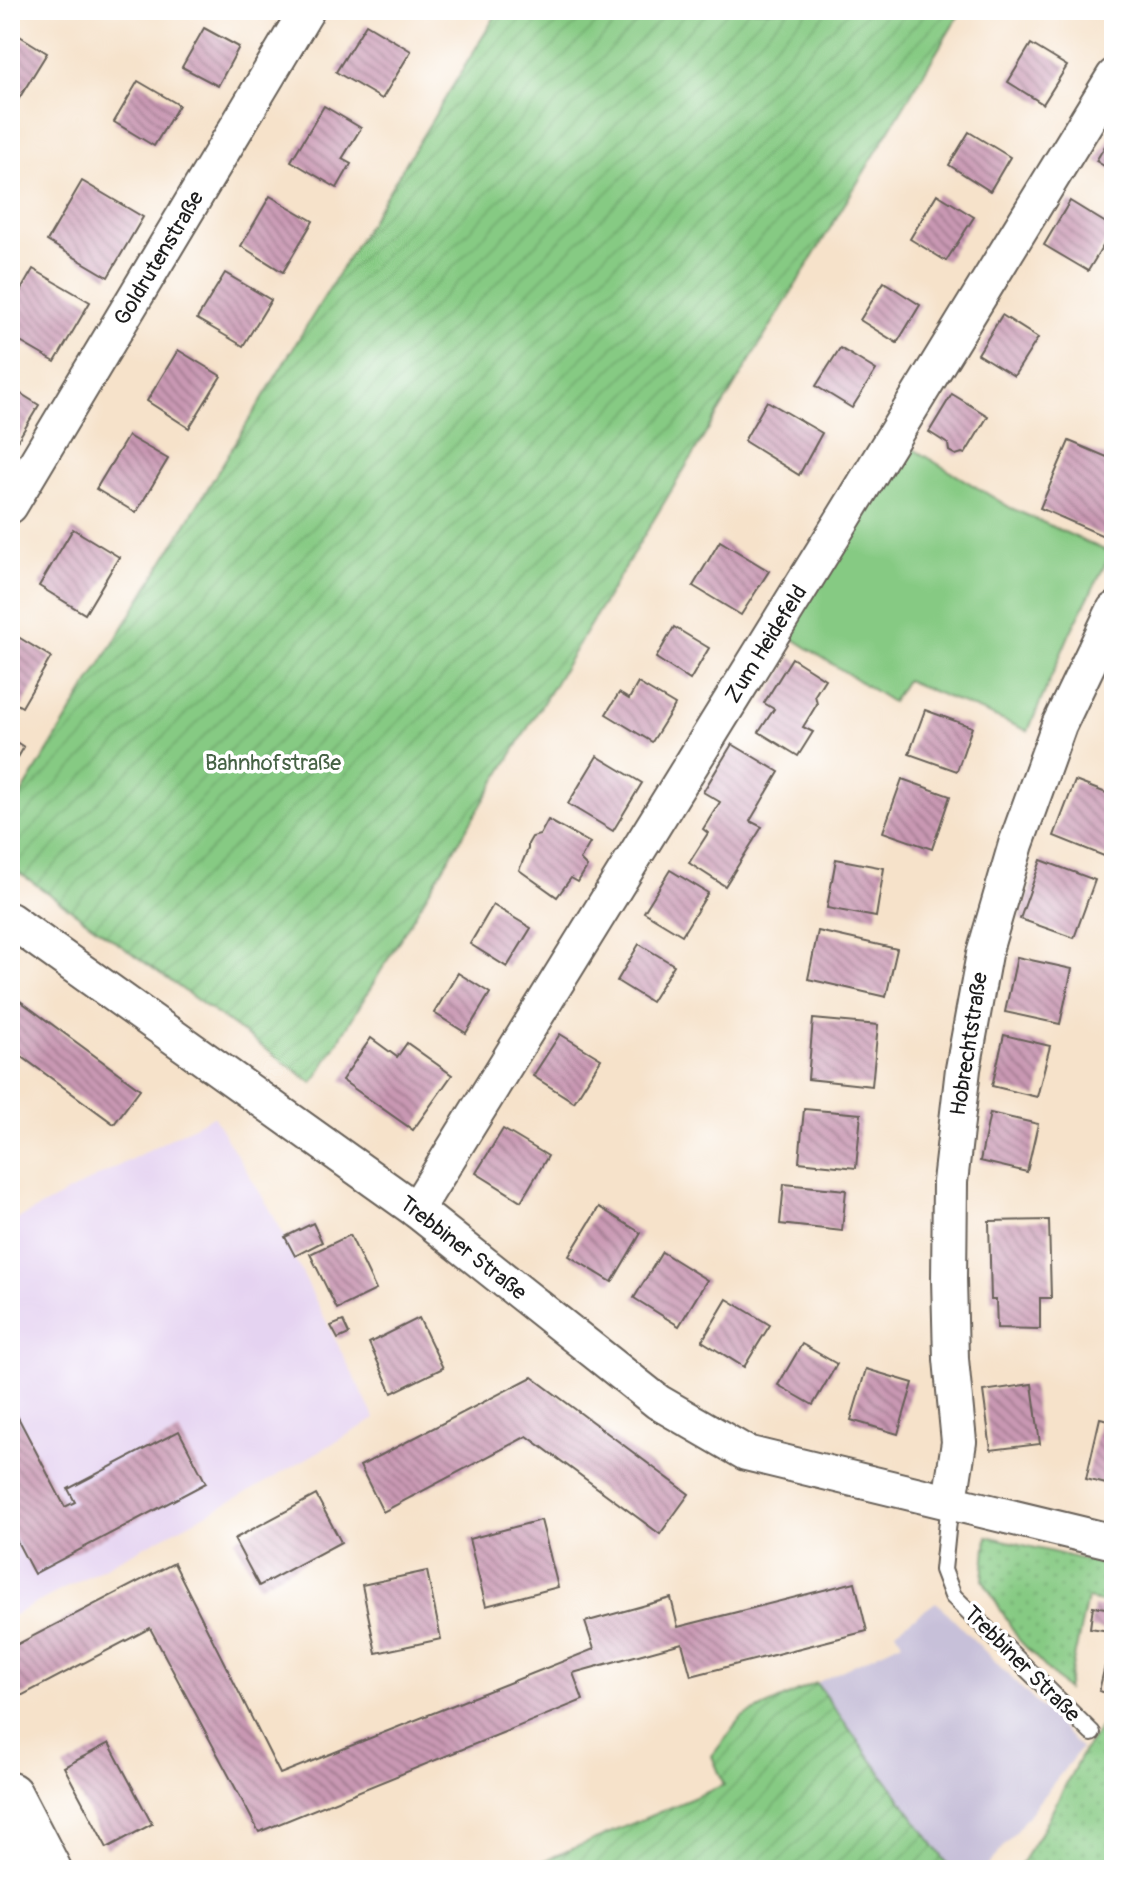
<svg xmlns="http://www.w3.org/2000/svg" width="1124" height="1880" font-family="Pangolin,sans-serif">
  <defs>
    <pattern id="grass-dots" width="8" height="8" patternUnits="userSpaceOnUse" patternTransform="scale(2)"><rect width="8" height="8" fill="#86ca83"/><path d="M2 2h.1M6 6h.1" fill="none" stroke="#73ad71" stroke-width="1.8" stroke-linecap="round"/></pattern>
    <pattern id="garden-furrows" width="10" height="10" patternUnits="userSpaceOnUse" patternTransform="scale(2)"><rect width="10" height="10" fill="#86ca83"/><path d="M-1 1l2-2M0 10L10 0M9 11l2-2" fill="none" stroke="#73ad71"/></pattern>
    <pattern id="building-back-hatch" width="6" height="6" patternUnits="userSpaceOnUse" patternTransform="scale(2)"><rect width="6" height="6" fill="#c998b3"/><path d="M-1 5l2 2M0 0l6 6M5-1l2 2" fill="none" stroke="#a27b91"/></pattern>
  </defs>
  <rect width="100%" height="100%" fill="#fff"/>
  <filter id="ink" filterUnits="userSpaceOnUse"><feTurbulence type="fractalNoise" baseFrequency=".0125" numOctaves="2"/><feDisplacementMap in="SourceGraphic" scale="16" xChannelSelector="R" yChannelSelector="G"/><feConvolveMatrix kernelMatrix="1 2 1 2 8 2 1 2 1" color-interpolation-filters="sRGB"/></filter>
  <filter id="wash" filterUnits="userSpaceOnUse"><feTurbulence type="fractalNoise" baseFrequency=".006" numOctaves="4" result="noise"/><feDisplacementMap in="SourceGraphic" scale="32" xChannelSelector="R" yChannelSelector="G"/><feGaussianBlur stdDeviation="1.8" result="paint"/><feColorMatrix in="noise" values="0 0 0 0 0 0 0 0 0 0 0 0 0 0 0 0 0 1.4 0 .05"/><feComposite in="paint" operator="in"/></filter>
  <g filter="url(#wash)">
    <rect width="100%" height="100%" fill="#f6e2ca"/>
    <!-- built -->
    <polygon fill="#e5d3f1" points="213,1116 270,1209 375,1419 252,1490 10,1617 10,1223"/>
    <!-- industrial -->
    <polygon fill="#c7c0d9" points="936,1602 1081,1748 985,1870 952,1870 816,1683 902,1642 896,1631"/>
    <!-- grass -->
    <g fill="url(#grass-dots)" stroke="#517350" stroke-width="2">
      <polygon points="987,1536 1114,1567 1114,1605 1087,1599 1067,1690 1019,1640 983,1580"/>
      <polygon points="1114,1708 1114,1870 1017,1870 1038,1837 1084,1750"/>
    </g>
    <!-- park -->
    <polygon fill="#86ca83" stroke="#517350" stroke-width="2" points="905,444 1011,508 1111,553 1070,633 1028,731 906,680 892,702 787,635"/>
    <!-- garden -->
    <g fill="url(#garden-furrows)" stroke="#517350" stroke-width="2">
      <polygon points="499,10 962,10 313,1083 10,866 10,813"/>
      <polygon points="816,1683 952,1870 527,1870 531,1866 724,1785 712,1756 742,1717"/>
    </g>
    <g id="blocks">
      <!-- building -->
      <g fill="url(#building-back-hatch)">
        <polygon points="366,24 411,51 382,99 336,72"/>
        <polygon points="204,28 239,47 218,86 182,67"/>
        <polygon points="10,30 47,53 18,100 10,95"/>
        <polygon points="1031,44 1067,66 1043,104 1008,82"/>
        <polygon points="138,81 179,105 154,146 114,122"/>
        <polygon points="324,106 361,128 342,159 351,164 337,188 291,161"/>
        <polygon points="1114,131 1114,172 1096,161"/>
        <polygon points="969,132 1010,157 990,191 949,165"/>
        <polygon points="82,181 143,217 108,277 47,241"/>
        <polygon points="937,194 974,217 946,261 910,239"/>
        <polygon points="270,196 313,221 283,272 241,246"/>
        <polygon points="1070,201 1114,228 1088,271 1044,245"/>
        <polygon points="33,269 90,302 55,362 10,336 10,309"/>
        <polygon points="225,273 271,300 243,346 197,319"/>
        <polygon points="884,282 920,305 897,343 860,320"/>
        <polygon points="1002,315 1038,338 1014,376 978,354"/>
        <polygon points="840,348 876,370 852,408 816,386"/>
        <polygon points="178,350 221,376 189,428 147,401"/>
        <polygon points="10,387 39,405 10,453"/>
        <polygon points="952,394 988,416 965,454 962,453 956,455 949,451 948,444 929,432"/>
        <polygon points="767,401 822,433 799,475 744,441"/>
        <polygon points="128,436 168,459 136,513 96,489"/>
        <polygon points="1069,441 1114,460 1114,525 1108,538 1040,508"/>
        <polygon points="73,529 119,557 85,614 39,586"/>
        <polygon points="720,541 769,571 741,615 693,586"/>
        <polygon points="674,627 709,648 690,680 656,658"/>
        <polygon points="10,632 51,657 22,707 10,700"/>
        <polygon points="792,658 825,679 815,695 817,704 803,727 813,732 798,756 759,732 774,709 764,703"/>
        <polygon points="638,683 675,705 652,742 606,714 619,693 629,699"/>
        <polygon points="925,710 972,727 957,771 909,754"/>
        <polygon points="10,738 24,747 10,771"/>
        <polygon points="732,744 779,772 750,821 762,827 725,886 689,863 708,833 703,829 720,802 703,792"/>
        <polygon points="597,756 642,783 613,831 568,804"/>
        <polygon points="902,779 950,796 932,849 883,832"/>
        <polygon points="1075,781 1114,796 1114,860 1054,836"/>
        <polygon points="548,820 590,843 580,860 587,867 578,882 571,878 557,897 519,870 528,849 528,844 532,837 540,835"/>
        <polygon points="836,859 884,868 876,917 827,908"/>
        <polygon points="1041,860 1095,880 1074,938 1020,919"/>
        <polygon points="670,870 708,893 682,935 644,912"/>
        <polygon points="493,905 531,928 507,967 470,944"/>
        <polygon points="818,931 897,949 886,997 808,979"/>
        <polygon points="639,944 674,965 651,1002 617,981"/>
        <polygon points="1017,957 1072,969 1060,1024 1005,1012"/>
        <polygon points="458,973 490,993 466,1033 434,1013"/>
        <polygon points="12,995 140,1089 114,1124 10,1048 10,999"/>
        <polygon points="813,1019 878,1025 872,1086 808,1079"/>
        <polygon points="560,1034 601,1059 574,1102 533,1076"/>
        <polygon points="1004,1035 1050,1046 1037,1097 992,1086"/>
        <polygon points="371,1038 397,1057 407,1043 452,1075 413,1130 342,1080"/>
        <polygon points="804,1109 861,1114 856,1168 799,1162"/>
        <polygon points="990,1113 1038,1124 1027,1172 980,1161"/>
        <polygon points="503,1129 548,1156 521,1201 476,1173"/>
        <polygon points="784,1184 846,1190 842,1231 780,1224"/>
        <polygon points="599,1207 641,1233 612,1282 569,1256"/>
        <polygon points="1049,1220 1051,1298 1040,1298 1040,1329 997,1328 996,1300 991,1300 989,1221"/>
        <polygon points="313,1223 322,1242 295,1256 285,1237"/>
        <polygon points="350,1235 376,1290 337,1309 310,1254"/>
        <polygon points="662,1252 707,1280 679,1326 634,1298"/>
        <polygon points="727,1299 770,1325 744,1367 702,1341"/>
        <polygon points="419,1318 443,1368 392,1393 369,1343"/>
        <polygon points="343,1321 349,1334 338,1339 331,1326"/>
        <polygon points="802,1344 837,1364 813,1405 778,1385"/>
        <polygon points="866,1369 913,1383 898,1434 851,1420"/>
        <polygon points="532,1377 689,1494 660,1534 527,1436 383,1512 360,1466"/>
        <polygon points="1032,1384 1040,1444 991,1450 983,1391"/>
        <polygon points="10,1402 65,1507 75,1502 68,1489 179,1431 206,1483 34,1574 10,1528"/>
        <polygon points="1100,1418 1114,1421 1114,1486 1086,1479"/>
        <polygon points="316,1495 341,1542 259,1586 234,1539"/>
        <polygon points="541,1520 558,1587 486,1606 469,1539"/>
        <polygon points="174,1563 280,1774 594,1649 585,1622 671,1598 678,1627 855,1582 867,1631 691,1676 682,1643 573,1673 583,1700 259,1832 150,1628 21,1696 10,1676 10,1648"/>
        <polygon points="427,1571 441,1639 376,1653 362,1585"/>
        <polygon points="1093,1606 1112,1609 1109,1631 1090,1628"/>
        <polygon points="1109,1649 1114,1650 1114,1695 1099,1691"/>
        <polygon points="109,1743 152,1824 107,1848 64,1767"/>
      </g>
    </g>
  </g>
  <g filter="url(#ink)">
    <use href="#blocks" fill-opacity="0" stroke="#686159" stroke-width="2"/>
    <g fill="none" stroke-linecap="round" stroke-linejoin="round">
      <!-- lane casing -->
      <g stroke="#686159" stroke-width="20">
        <polyline id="lane" points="950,1501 943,1570 953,1596 1092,1733"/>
      </g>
      <!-- street casing -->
      <g stroke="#686159" stroke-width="38">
        <g id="street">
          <polyline points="10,506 307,10"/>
          <polyline points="10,920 416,1210 658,1402 746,1453 1114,1542"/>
          <polyline points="416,1210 843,519 1114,76"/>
          <polyline points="950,1501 959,1442 951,1359 949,1279 950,1182 963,1069 984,954 1016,844 1059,725 1114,610"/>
        </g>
      </g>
      <!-- secondary casing -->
      <g stroke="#686159" stroke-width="48">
        <polyline id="secondary" points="10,1795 49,1870"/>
      </g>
      <!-- lane -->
      <use href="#lane" stroke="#fff" stroke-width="16"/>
      <!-- street -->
      <use href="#street" stroke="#fff" stroke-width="34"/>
      <!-- secondary -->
      <use href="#secondary" stroke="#fff" stroke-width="44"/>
    </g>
  </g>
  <g text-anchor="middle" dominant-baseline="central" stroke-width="7" stroke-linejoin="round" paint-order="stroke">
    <!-- street labels -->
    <g font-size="22" fill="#1c1c1c" stroke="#fff">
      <text transform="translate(159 258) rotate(-59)">Goldrutenstraße</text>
      <text transform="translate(766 644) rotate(-58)">Zum Heidefeld</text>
      <text transform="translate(969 1044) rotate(-81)">Hobrechtstraße</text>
      <text transform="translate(463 1248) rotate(38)">Trebbiner Straße</text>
      <text transform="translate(1022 1664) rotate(45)">Trebbiner Straße</text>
    </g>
    <!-- park labels -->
    <g font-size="22" fill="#466245" stroke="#fff">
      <text x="273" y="763">Bahnhofstraße</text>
    </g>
  </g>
  <!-- margin -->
  <rect width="1124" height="1880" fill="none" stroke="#fff" stroke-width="40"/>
</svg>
